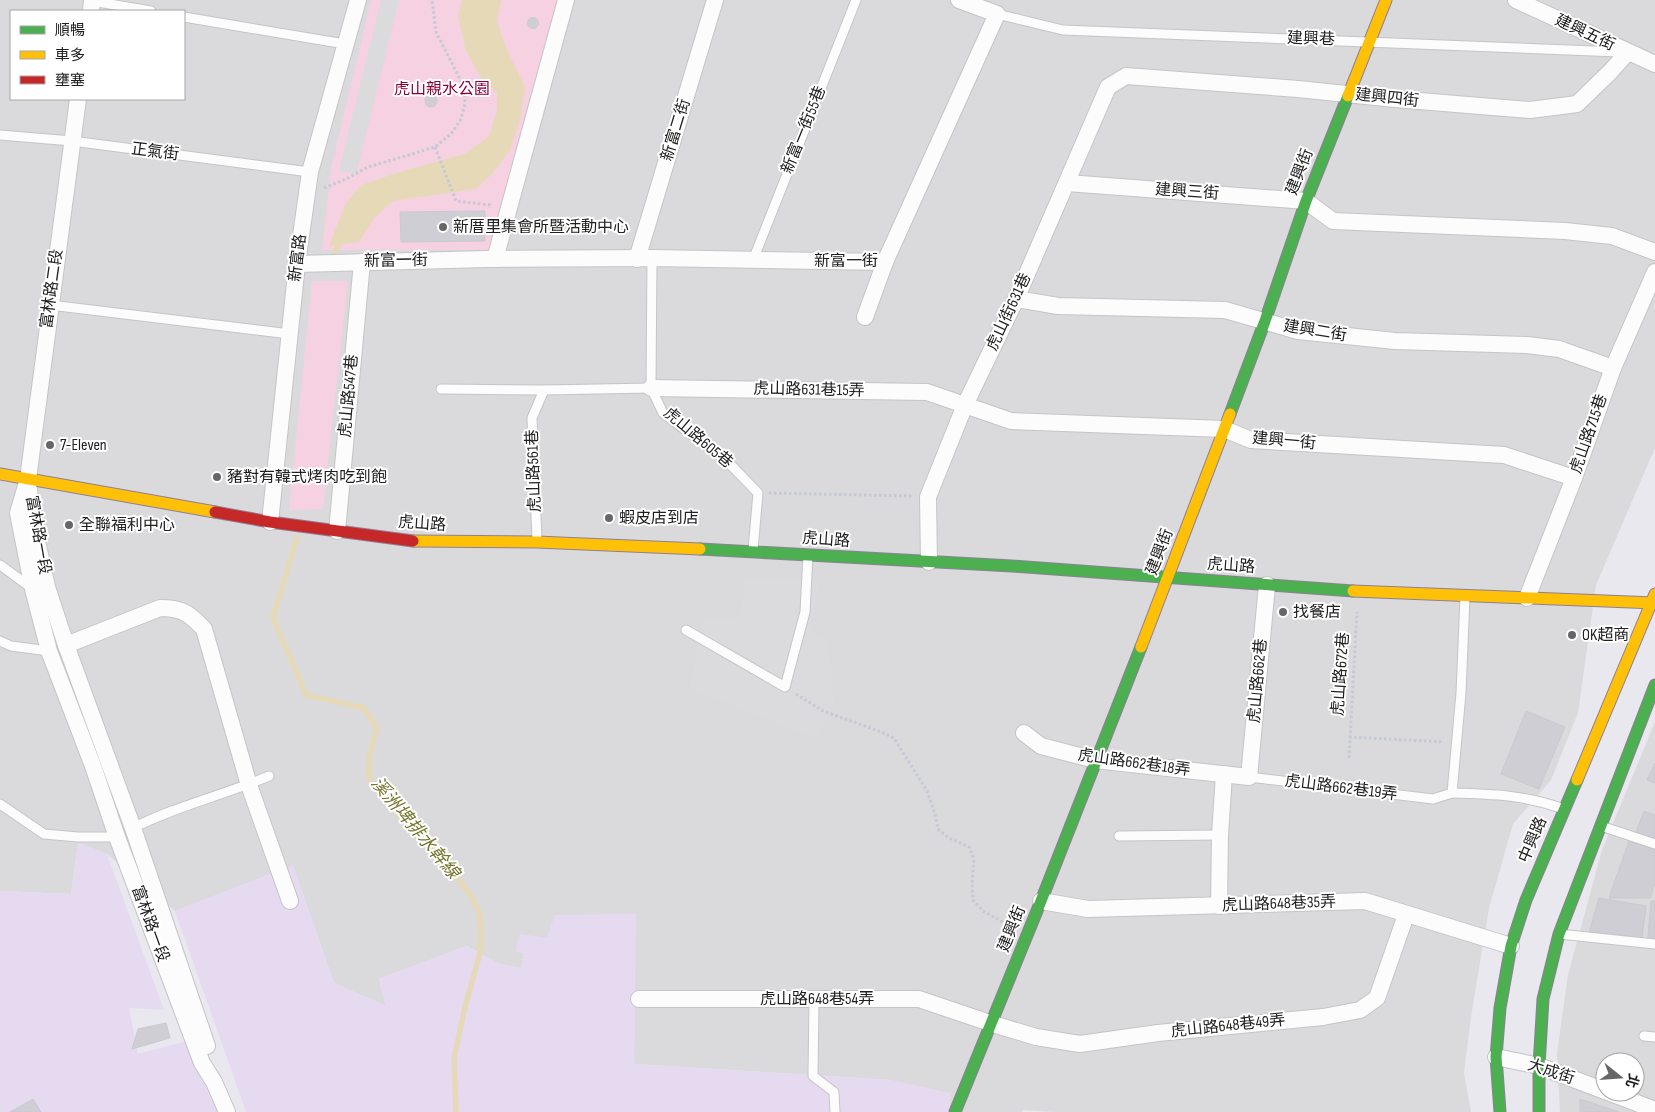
<svg xmlns="http://www.w3.org/2000/svg" width="1655" height="1112" font-family="'Sofia Sans Condensed','Noto Sans TC',sans-serif">
  <rect width="100%" height="100%" fill="#e9e8ee"/>
  <!-- residential -->
  <g fill="#dadadd" fill-rule="evenodd">
    <path d="M0,0h1655v448l-59,137 -18,128 -27,67 -38,44 -24,84 -18,109 -7,56 7,39h-417l-32,-2v2h-72l-59,-32 -257,-16 1,-150 -88,24 -31,13 8,2 -3,15 -22,-4 -32,-18 -88,33 7,27 -52,-23 -41,-117 -118,45 -68,-57 -29,-11 -7,51 -71,-3zM11,11h173v88h-173z"/>
    <path d="M1655,722v390h-95l-3,-59 11,-78 34,-125zM1605,1062h30v30h-30z"/>
  </g>
  <!-- farmland -->
  <g fill="#e6daf0">
    <polygon points="78,843 107,854 164,1010 129,1008 138,1054 190,1040 219,1112 0,1112 0,891 71,894"/>
    <polygon points="293,865 334,983 386,1006 379,979 467,946 499,964 521,968 524,953 516,951 520,934 547,938 555,915 636,914 634,1064 891,1080 950,1093 950,1112 246,1112 175,911"/>
  </g>
  <!-- park -->
  <g fill="#f5d1e2">
    <polygon points="371,0 559,0 489,250 322,250 331,169"/>
    <polygon points="312,281 348,281 323,509 289,510"/>
  </g>
  <!-- parking -->
  <g fill="#dbdadd">
    <polygon points="381,0 399,0 356,174 339,171"/>
    <polygon points="745,580 819,581 812,635 828,640 834,702 819,739 689,688 704,618 740,619"/>
  </g>
  <!-- water -->
  <polygon fill="#e5d9b8" points="462,0 501,0 497,21 505,46 525,87 520,119 510,150 493,173 476,189 393,201 374,218 359,242 329,246 346,203 361,185 406,170 465,154 489,136 497,111 497,93 481,78 466,51 458,16"/>
  <g fill="none" stroke-linecap="round" stroke-linejoin="round">
    <!-- stream -->
    <g stroke="#e5d9b8" stroke-width="5.5">
      <polyline points="333,256 342,238"/>
      <polyline points="297,537 273,618 306,695 364,708 377,729 369,755 369,779 382,797 417,835 438,854 454,874 471,896 479,912 481,930 480,953 465,1007 454,1058 456,1112"/>
    </g>
  </g>
  <!-- building -->
  <g fill="#ceced4" stroke="#cac9d1">
    <circle cx="533" cy="23" r="5.5"/>
    <circle cx="431" cy="101" r="6"/>
    <polygon points="485,211 485,241 401,242 400,212"/>
    <polygon points="1526,711 1565,727 1539,789 1501,774"/>
    <polygon points="1655,763 1655,783 1647,780"/>
    <polygon points="1644,811 1655,815 1655,839 1636,832"/>
    <polygon points="1629,841 1655,850 1655,883 1650,898 1609,898"/>
    <polygon points="1599,898 1646,906 1642,938 1589,933"/>
    <polygon points="1651,901 1655,901 1655,938 1648,937"/>
    <polygon points="166,1023 170,1038 132,1049 138,1029"/>
    <polygon points="33,1099 41,1112 10,1112"/>
    <polygon points="1580,1099 1619,1112 1580,1112"/>
  </g>
  <g fill="none" stroke-linecap="round" stroke-linejoin="round">
    <!-- lane casing -->
    <g stroke="#c5c4c7" stroke-width="11">
      <g id="lane">
        <polyline points="92,1 151,11"/>
        <polyline points="997,14 1063,30 1619,52"/>
        <polyline points="184,17 345,44"/>
        <polyline points="0,135 72,141 310,172"/>
        <polyline points="652,258 651,388 663,413 728,462 758,493 753,550"/>
        <polyline points="753,260 856,0"/>
        <polyline points="50,305 290,334"/>
        <polyline points="441,389 544,390"/>
        <polyline points="537,540 532,418 544,390 651,388"/>
        <polyline points="0,565 33,589"/>
        <polyline points="686,630 785,687 805,612 808,555"/>
        <polyline points="0,641 11,646 49,651"/>
        <polyline points="1249,777 1433,799 1452,793 1461,693 1465,597"/>
        <path d="M1452,793c41,1 73,2 112,16"/>
        <polyline points="0,804 44,834 78,837 117,837"/>
        <polyline points="1601,826 1655,844"/>
        <path d="M133,828c43,-22 91,-33 136,-52"/>
        <polyline points="1119,836 1220,835"/>
        <polyline points="1559,934 1655,944"/>
        <polyline points="814,1000 813,1076 834,1092 835,1112"/>
        <polyline points="1644,1036 1655,1037"/>
      </g>
    </g>
    <!-- street casing -->
    <g stroke="#c5c4c7" stroke-width="18">
      <g id="street">
        <polyline points="1516,0 1655,64"/>
        <polyline points="91,11 92,0"/>
        <polyline points="78,99 28,479 18,513 33,589 49,651 93,766 117,837 202,1063 214,1082 227,1112"/>
        <polyline points="1067,183 1306,201 1333,221 1565,231 1612,236 1655,252"/>
        <polyline points="495,259 566,0"/>
        <polyline points="637,259 715,0"/>
        <polyline points="297,264 486,259 652,258 885,262"/>
        <polyline points="1016,299 1058,306 1225,310 1298,331 1395,341 1527,345 1559,349 1613,368"/>
        <polyline points="865,317 885,262 997,14 959,0"/>
        <polyline points="651,388 927,392 1011,421 1224,429 1251,440 1504,455 1574,478"/>
        <polyline points="29,489 30,509 47,587 66,645 133,828 207,1046"/>
        <polyline points="270,522 297,264 310,172 358,0"/>
        <polyline points="337,531 362,262"/>
        <polyline points="929,562 928,497 965,405 1016,299 1108,87 1126,76 1298,89 1395,99 1530,110 1577,104 1610,72 1627,53"/>
        <polyline points="1527,598 1574,478 1613,368 1655,272"/>
        <path d="M66,645l94,-37c22,0 29,5 44,21l45,156 41,116"/>
        <polyline points="1024,733 1041,746 1095,760 1249,777 1267,585"/>
        <polyline points="1041,901 1088,909 1365,901 1511,946"/>
        <polyline points="1219,906 1220,835 1224,774"/>
        <polyline points="639,999 919,999 990,1023 1036,1037 1080,1044 1158,1033 1323,1017 1360,1010 1377,998 1406,915"/>
        <polyline points="1496,1057 1539,1066 1605,1091"/>
        <polyline points="1608,1092 1655,1110"/>
      </g>
    </g>
    <!-- fast casing -->
    <g stroke="#8e7f99" stroke-width="13">
      <g id="fast">
        <polyline points="1230,414 1265,321 1306,201 1348,96"/>
        <polyline points="700,549 1012,566 1353,591"/>
        <polyline points="955,1112 1041,901 1141,647"/>
        <polyline points="1500,1112 1496,1057 1500,1008 1511,946 1526,900 1577,780"/>
        <polyline points="1539,1112 1539,1066 1543,999 1559,934 1655,685"/>
      </g>
    </g>
    <!-- slow casing -->
    <g stroke="#8e7f99" stroke-width="13">
      <g id="slow">
        <polyline points="1348,96 1386,0"/>
        <polyline points="0,474 215,512"/>
        <polyline points="413,541 537,542 700,549"/>
        <polyline points="1353,591 1655,603"/>
        <polyline points="1141,647 1230,414"/>
        <polyline points="1577,780 1655,594"/>
      </g>
    </g>
    <!-- jam casing -->
    <g stroke="#8e7f99" stroke-width="13">
      <polyline id="jam" points="215,512 270,522 413,541"/>
    </g>
    <!-- path -->
    <g stroke="#c4c9d4" stroke-width="3" stroke-dasharray="2.5 2.5" stroke-linecap="butt">
      <polyline points="435,147 456,201 490,205 490,208"/>
      <polyline points="324,188 346,179 368,167 435,147 451,134 461,119 465,104 464,87 436,32 432,0"/>
      <polyline points="769,493 913,496"/>
      <polyline points="796,694 823,711 879,731 894,738 927,791 935,814 938,829 949,838 969,847 974,859 972,883 973,900 983,911 1010,926"/>
      <polyline points="1349,737 1444,742"/>
      <polyline points="1349,758 1357,612"/>
    </g>
    <!-- lane -->
    <use href="#lane" stroke="#fcfcfc" stroke-width="9"/>
    <!-- street -->
    <use href="#street" stroke="#fcfcfc" stroke-width="16"/>
    <!-- fast -->
    <use href="#fast" stroke="#4caf50" stroke-width="11"/>
    <!-- slow -->
    <use href="#slow" stroke="#ffc107" stroke-width="11"/>
    <!-- jam -->
    <use href="#jam" stroke="#c62828" stroke-width="11"/>
  </g>
  <!-- markers -->
  <g fill="#666668" stroke="#fff" stroke-width="2">
    <circle cx="443" cy="227" r="5"/>
    <circle cx="50" cy="445" r="5"/>
    <circle cx="217" cy="477" r="5"/>
    <circle cx="609" cy="518" r="5"/>
    <circle cx="69" cy="525" r="5"/>
    <circle cx="1283" cy="612" r="5"/>
    <circle cx="1572" cy="635" r="5"/>
  </g>
  <g text-anchor="middle" dominant-baseline="central" stroke-width="4" stroke-linejoin="round" paint-order="stroke">
    <!-- street labels -->
    <g font-size="16" fill="#202020" stroke="#fff">
      <text transform="translate(1585 33) rotate(25)">建興五街</text>
      <text transform="translate(1311 39) rotate(2)">建興巷</text>
      <text transform="translate(1387 98) rotate(6)">建興四街</text>
      <text transform="translate(676 130) rotate(-73)">新富二街</text>
      <text transform="translate(804 130) rotate(-68)">新富一街55巷</text>
      <text transform="translate(155 152) rotate(7)">正氣街</text>
      <text transform="translate(1300 172) rotate(-69)">建興街</text>
      <text transform="translate(1187 192) rotate(4)">建興三街</text>
      <text transform="translate(298 258) rotate(-83)">新富路</text>
      <text transform="translate(396 261) rotate(-1)">新富一街</text>
      <text x="846" y="261">新富一街</text>
      <text transform="translate(52 289) rotate(-82)">富林路二段</text>
      <text transform="translate(1009 312) rotate(-65)">虎山街631巷</text>
      <text transform="translate(1315 331) rotate(9)">建興二街</text>
      <text transform="translate(809 390) rotate(1)">虎山路631巷15弄</text>
      <text transform="translate(349 396) rotate(-85)">虎山路547巷</text>
      <text transform="translate(1589 434) rotate(-71)">虎山路715巷</text>
      <text transform="translate(698 438) rotate(40)">虎山路605巷</text>
      <text transform="translate(1284 441) rotate(5)">建興一街</text>
      <text transform="translate(534 471) rotate(-92)">虎山路561巷</text>
      <text transform="translate(422 524) rotate(4)">虎山路</text>
      <text transform="translate(38 535) rotate(80)">富林路一段</text>
      <text transform="translate(826 540) rotate(4)">虎山路</text>
      <text transform="translate(1160 552) rotate(-69)">建興街</text>
      <text transform="translate(1231 566) rotate(4)">虎山路</text>
      <text transform="translate(1341 674) rotate(-86)">虎山路672巷</text>
      <text transform="translate(1258 681) rotate(-85)">虎山路662巷</text>
      <text transform="translate(1134 763) rotate(8)">虎山路662巷18弄</text>
      <text transform="translate(1341 788) rotate(7)">虎山路662巷19弄</text>
      <text transform="translate(1533 840) rotate(-67)">中興路</text>
      <text transform="translate(1279 904) rotate(-2)">虎山路648巷35弄</text>
      <text transform="translate(150 924) rotate(70)">富林路一段</text>
      <text transform="translate(1012 929) rotate(-68)">建興街</text>
      <text x="817" y="999">虎山路648巷54弄</text>
      <text transform="translate(1228 1026) rotate(-6)">虎山路648巷49弄</text>
      <text transform="translate(1551 1072) rotate(18)">大成街</text>
    </g>
    <!-- park labels -->
    <g font-size="16" fill="#8b0037" stroke="#fff">
      <text x="442" y="89">虎山親水公園</text>
    </g>
    <!-- poi labels -->
    <g font-size="16" fill="#202020" stroke="#fff" text-anchor="start">
      <text x="453" y="227">新厝里集會所暨活動中心</text>
      <text x="60" y="445">7-Eleven</text>
      <text x="227" y="477">豬對有韓式烤肉吃到飽</text>
      <text x="619" y="518">蝦皮店到店</text>
      <text x="79" y="525">全聯福利中心</text>
      <text x="1293" y="612">找餐店</text>
      <text x="1582" y="635">OK超商</text>
    </g>
    <!-- water labels -->
    <g font-size="18" font-style="italic" fill="#75762e" stroke="#fff">
      <text transform="translate(415 828) rotate(50)">溪洲埤排水幹線</text>
    </g>
  </g>
  <!-- legend -->
  <rect x="10" y="10" width="175" height="90" fill="#ffffff" stroke="#a6a6a6"/>
  <rect x="20" y="26" width="25" height="8" fill="#4caf50" stroke="#a6a6a6"/>
  <text x="55" y="35" font-size="15" fill="#202020">順暢</text>
  <rect x="20" y="51" width="25" height="8" fill="#ffc107" stroke="#a6a6a6"/>
  <text x="55" y="60" font-size="15" fill="#202020">車多</text>
  <rect x="20" y="76" width="25" height="8" fill="#c62828" stroke="#a6a6a6"/>
  <text x="55" y="85" font-size="15" fill="#202020">壅塞</text>
  <!-- north arrow -->
  <g transform="translate(1620 1077) rotate(107)"><circle r="24" fill="#ffffff" stroke="#a6a6a6"/>
  <path d="M0-4L9 19L0 12L-9 19Z" fill="#666668"/>
  <text y="-8" font-size="14" font-weight="bold" text-anchor="middle" fill="#202020">北</text>
  </g>
</svg>
